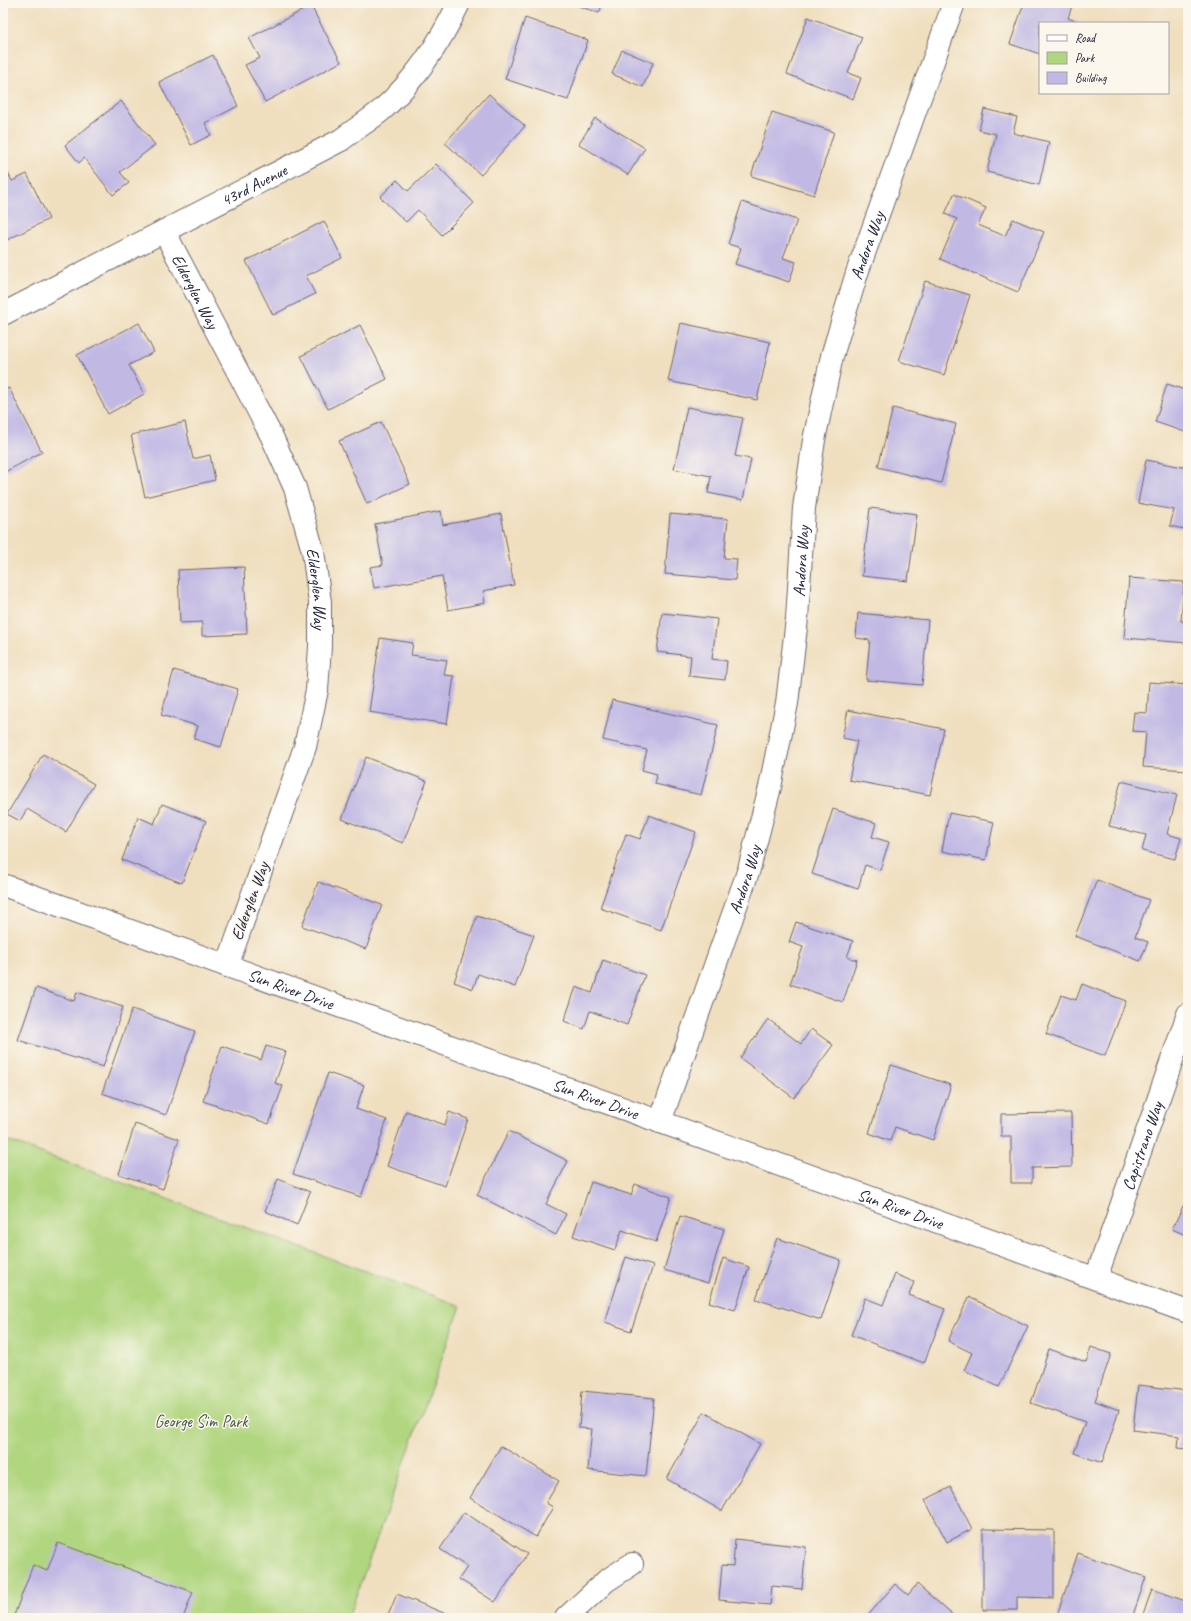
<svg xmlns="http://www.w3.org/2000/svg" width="1191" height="1621" font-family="Caveat,sans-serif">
  <rect width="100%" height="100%" fill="#fbf7ec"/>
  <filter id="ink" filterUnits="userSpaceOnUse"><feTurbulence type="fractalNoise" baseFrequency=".025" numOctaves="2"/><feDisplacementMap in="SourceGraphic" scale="8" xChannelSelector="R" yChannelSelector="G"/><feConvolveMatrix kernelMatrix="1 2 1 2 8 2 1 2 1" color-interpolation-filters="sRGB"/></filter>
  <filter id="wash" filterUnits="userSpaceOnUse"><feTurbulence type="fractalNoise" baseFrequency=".012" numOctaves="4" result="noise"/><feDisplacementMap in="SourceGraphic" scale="16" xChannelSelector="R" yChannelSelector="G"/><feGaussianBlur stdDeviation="0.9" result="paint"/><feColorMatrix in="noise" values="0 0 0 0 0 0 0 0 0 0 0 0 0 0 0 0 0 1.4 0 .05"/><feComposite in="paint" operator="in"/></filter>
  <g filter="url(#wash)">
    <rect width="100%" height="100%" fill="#f0dfbf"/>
    <!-- green -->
    <polygon fill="#b1d680" stroke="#6a7c5e" points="3,1139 461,1306 348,1618 3,1618"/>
    <g id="blocks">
      <!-- building -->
      <g fill="#c1b9e4">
        <polygon points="570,3 603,3 599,13"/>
        <polygon points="1024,3 1073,3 1068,18 1078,22 1078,23 1040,23 1040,54 1010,44"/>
        <polygon points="311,6 341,62 265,102 245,65 260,58 249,38"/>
        <polygon points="808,17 862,37 848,73 861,78 853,99 787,74"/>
        <polygon points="525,18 588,40 568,100 505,79"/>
        <polygon points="622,50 653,63 643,87 612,74"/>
        <polygon points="213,55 238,106 205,123 211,135 191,145 159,82"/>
        <polygon points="489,94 525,126 481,175 445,143"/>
        <polygon points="121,101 155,145 120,172 129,183 113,195 84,158 79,163 65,145"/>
        <polygon points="984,109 1017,117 1013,133 1049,142 1039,185 987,172 996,134 979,130"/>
        <polygon points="772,112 834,132 814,195 751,176"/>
        <polygon points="595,118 645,148 628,175 579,144"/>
        <polygon points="436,164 474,203 442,235 418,210 406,222 380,197 397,180 408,191"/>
        <polygon points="5,167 12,181 27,174 49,219 3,242 3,168"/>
        <polygon points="954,194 986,208 978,225 1005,236 1013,219 1044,232 1018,292 940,259 957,219 945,214"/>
        <polygon points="742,202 797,220 783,258 796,262 789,282 735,264 741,248 728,244"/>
        <polygon points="324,221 342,258 306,276 315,294 273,315 246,261"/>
        <polygon points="925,281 970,295 944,375 899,361"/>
        <polygon points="139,323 154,352 129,365 144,394 108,414 77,355"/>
        <polygon points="681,323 770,342 757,400 668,381"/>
        <polygon points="360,325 387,379 328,409 301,356"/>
        <polygon points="1167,384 1188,391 1188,433 1155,422"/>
        <polygon points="9,388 42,452 3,473 3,391"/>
        <polygon points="687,407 743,418 735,456 751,459 743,500 708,493 711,476 674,469"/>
        <polygon points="893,408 956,424 941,483 878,467"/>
        <polygon points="185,422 193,459 210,455 215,480 145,497 131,435"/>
        <polygon points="381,422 410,484 367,504 339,441"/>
        <polygon points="1146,460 1188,468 1188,530 1170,526 1174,510 1138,503"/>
        <polygon points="870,508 917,514 908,581 862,576"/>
        <polygon points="441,511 443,525 501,514 514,585 483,591 485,603 448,610 442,576 374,588 370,567 383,565 375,524"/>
        <polygon points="670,514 728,519 724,558 737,559 735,580 665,574"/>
        <polygon points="244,567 247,634 202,636 202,622 180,623 178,570"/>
        <polygon points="1129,578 1184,582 1181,621 1188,622 1188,643 1124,638"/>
        <polygon points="662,613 717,619 712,659 727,661 725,680 689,676 691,656 657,652"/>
        <polygon points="858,613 928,620 922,685 866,680 870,640 856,638"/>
        <polygon points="380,638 413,643 411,655 447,660 444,675 454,676 447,724 369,712"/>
        <polygon points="174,670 238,689 221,747 194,739 198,726 161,715"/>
        <polygon points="1149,682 1188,685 1187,770 1143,767 1146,732 1132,731 1134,712 1147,713"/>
        <polygon points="612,700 718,725 701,795 655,784 657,774 642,770 647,750 603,740"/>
        <polygon points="848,710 944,729 930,795 849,780 857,741 842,738"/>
        <polygon points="43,754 94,784 66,832 27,809 20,821 7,814"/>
        <polygon points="366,757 427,781 403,843 342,819"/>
        <polygon points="1121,781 1177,795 1167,834 1181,838 1175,859 1142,851 1146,835 1109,826"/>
        <polygon points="162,804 206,821 182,883 122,860 138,817 154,824"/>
        <polygon points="833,809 876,823 872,837 889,842 880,870 865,865 858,889 812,874"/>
        <polygon points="949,813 994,822 986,860 942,851"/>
        <polygon points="649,815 696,832 661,930 600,908 626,834 640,839"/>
        <polygon points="1097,880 1149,900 1135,937 1148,942 1140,961 1075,936"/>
        <polygon points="318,882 382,905 366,949 302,926"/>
        <polygon points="477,916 534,935 515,987 478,974 473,989 454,982"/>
        <polygon points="796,922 853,941 847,957 857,960 843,1002 790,984 803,947 789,942"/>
        <polygon points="603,960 645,975 627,1025 590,1011 584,1029 564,1021 576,987 592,993"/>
        <polygon points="1082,984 1126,1001 1105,1056 1046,1034 1061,995 1076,1000"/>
        <polygon points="36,988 74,1001 77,992 123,1007 103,1067 18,1040"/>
        <polygon points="132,1009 195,1031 166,1115 102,1093"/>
        <polygon points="768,1019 801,1044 811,1029 833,1045 794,1098 740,1058"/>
        <polygon points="222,1046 261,1060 266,1046 286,1052 275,1083 283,1086 269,1124 203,1101"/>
        <polygon points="891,1065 951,1085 933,1140 895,1127 890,1141 869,1133"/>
        <polygon points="328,1073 364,1085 356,1109 387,1120 361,1197 293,1174"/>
        <polygon points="406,1111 445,1125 449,1112 468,1119 445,1186 387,1166"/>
        <polygon points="1071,1113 1072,1167 1032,1168 1032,1183 1011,1183 1011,1136 1001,1136 1001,1114"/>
        <polygon points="135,1124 179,1139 163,1189 119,1174"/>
        <polygon points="509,1131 568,1161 546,1204 566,1214 556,1235 477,1195"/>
        <polygon points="278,1179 310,1192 297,1225 265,1211"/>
        <polygon points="591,1182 631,1195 635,1184 671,1197 656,1242 622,1230 615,1250 573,1236"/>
        <polygon points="1188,1196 1188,1236 1172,1229"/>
        <polygon points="680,1216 724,1229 708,1283 664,1270"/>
        <polygon points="777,1238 841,1260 821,1320 756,1299"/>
        <polygon points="626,1257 653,1266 631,1331 605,1322"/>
        <polygon points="723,1258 749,1267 735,1310 709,1302"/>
        <polygon points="895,1274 914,1282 909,1295 945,1309 924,1363 851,1335 865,1298 883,1305"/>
        <polygon points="969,1297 1028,1326 999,1387 964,1370 972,1353 948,1341"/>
        <polygon points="1091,1347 1111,1354 1095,1401 1119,1410 1102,1463 1074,1453 1085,1422 1031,1403 1049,1349 1086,1362"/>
        <polygon points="1138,1385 1188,1391 1188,1449 1178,1448 1179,1436 1133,1430"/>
        <polygon points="582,1391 654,1398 646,1476 588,1470 592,1429 579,1428"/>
        <polygon points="704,1412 760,1444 722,1511 667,1479"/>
        <polygon points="501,1446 559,1481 546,1503 553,1507 536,1537 470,1498"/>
        <polygon points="951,1487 972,1529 947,1542 925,1500"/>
        <polygon points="464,1512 527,1554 495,1602 459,1579 467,1567 440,1549"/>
        <polygon points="983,1529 1054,1530 1054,1598 1017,1597 1017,1610 983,1610"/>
        <polygon points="735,1539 806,1547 802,1589 772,1586 770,1605 719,1600 722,1565 733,1566"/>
        <polygon points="58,1543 193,1592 183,1618 13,1618 33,1565 47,1571"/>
        <polygon points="1078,1553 1146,1577 1132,1618 1064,1618 1057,1615"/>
        <polygon points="895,1584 908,1595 917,1584 956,1618 866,1618"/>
        <polygon points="1152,1589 1188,1602 1188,1618 1142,1618"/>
        <polygon points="397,1594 456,1618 387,1618"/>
      </g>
    </g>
  </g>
  <g filter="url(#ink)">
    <use href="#blocks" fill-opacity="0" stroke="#6a6469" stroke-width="1"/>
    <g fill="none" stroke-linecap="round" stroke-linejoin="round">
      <!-- minor casing -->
      <g stroke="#6a6469" stroke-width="24">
        <g id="minor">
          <path id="s1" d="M164,231l108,206 23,51 18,63 7,51v45l-3,43 -12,57 -78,219"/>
          <path id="s2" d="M3,314l338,-174c14,-11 29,-20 42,-31 33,-30 57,-66 76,-106"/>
          <path id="s3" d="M3,885l1185,427"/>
          <path id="s4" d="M660,1122l89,-253 21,-82 17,-84 10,-84 7,-111 10,-68 18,-84 25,-83 97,-270"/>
          <path id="s5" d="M1096,1278l92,-264"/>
          <polyline points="566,1618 606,1581 632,1564"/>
        </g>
      </g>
      <!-- minor -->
      <use href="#minor" stroke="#fff" stroke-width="22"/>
    </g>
  </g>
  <g text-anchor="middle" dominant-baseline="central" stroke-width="3" stroke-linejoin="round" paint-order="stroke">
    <!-- street labels -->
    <g font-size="17" fill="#22223b" stroke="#fbf7ec">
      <text stroke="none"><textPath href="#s2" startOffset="282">43rd Avenue</textPath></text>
      <text stroke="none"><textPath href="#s4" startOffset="905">Andora Way</textPath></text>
      <text stroke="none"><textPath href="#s1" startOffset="68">Elderglen Way</textPath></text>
      <text stroke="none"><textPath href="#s4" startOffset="581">Andora Way</textPath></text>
      <text stroke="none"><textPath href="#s1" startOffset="392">Elderglen Way</textPath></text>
      <text stroke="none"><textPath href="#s4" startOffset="257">Andora Way</textPath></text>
      <text transform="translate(250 901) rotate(-70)">Elderglen Way</text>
      <text stroke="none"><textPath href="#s3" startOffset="306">Sun River Drive</textPath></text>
      <text stroke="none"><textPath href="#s3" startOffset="630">Sun River Drive</textPath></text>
      <text stroke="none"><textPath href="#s5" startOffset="140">Capistrano Way</textPath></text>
      <text stroke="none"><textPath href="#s3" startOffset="954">Sun River Drive</textPath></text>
    </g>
    <!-- park labels -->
    <g font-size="17" fill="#4d5850" stroke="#fbf7ec">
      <text x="201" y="1421">George Sim Park</text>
    </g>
  </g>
  <!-- margin -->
  <rect width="1191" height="1621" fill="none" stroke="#fbf7ec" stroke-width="16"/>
  <!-- legend -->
  <rect x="1039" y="22" width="130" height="72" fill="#fbf7ec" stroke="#a4a2a5"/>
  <rect x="1047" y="35" width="20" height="6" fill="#ffffff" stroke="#a4a2a5"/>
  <text x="1075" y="42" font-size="12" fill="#22223b">Road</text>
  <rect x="1047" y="52" width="20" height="12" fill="#b1d680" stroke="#a4a2a5"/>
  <text x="1075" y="62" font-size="12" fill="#22223b">Park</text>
  <rect x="1047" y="72" width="20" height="12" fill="#c1b9e4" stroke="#a4a2a5"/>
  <text x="1075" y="82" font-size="12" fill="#22223b">Building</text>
</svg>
